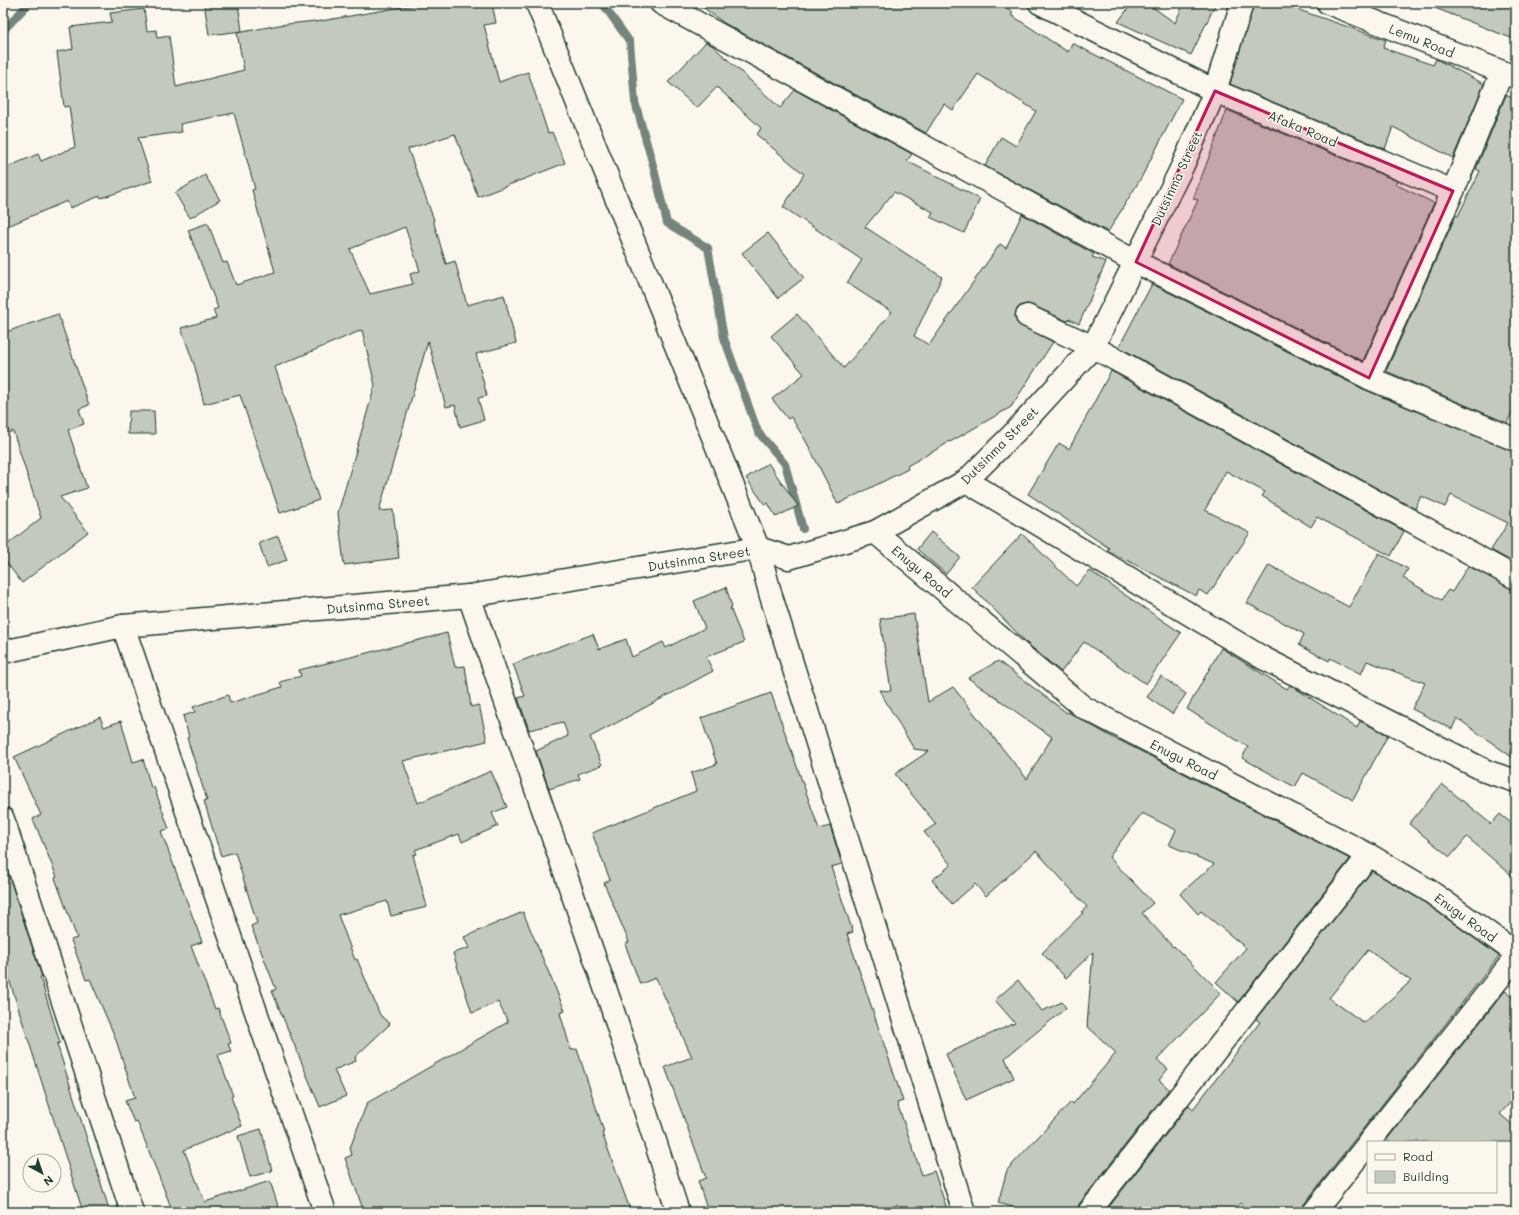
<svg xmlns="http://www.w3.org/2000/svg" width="1519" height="1215" font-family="Mali,sans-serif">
  <rect width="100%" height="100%" fill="#fbf7ec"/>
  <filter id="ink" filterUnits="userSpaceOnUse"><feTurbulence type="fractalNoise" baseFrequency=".025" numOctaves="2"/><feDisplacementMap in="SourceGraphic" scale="8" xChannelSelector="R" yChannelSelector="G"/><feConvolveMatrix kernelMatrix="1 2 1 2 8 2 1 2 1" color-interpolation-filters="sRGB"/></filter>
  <g filter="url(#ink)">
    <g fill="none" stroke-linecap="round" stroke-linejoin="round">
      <!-- stream -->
      <g stroke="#74847b" stroke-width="8">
        <polyline points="602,3 630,42 635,102 653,165 667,223 708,248 724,338 758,432 785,464 803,529"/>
        <polyline points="3,31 29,3"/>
      </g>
    </g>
    <!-- building -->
    <g fill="#c4c9be" stroke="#1f3d34" fill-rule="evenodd">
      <polygon points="204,3 238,3 242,31 209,35"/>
      <path d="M426,3h66l4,20 -12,2 15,57 29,-10 20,61 4,-1 13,31 -87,34 -23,-63 -47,15 26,71h-1l13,44 9,-3 12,44 37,-10 12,48 -40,11 11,42 -9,2 6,22 -24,7 -5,-22 -9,2 -18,-66 -49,170 14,-1 6,48 -55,7 -6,-52 37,-128 -13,-55 -87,37 44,133 -39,13 -40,-118 -36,9 -9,-37 -14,-39 35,-10 -3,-8 5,-2 -30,-78 20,-7 15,40 4,-1 9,23 39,-13 -23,-82 3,-1 -21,-76 -54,11 2,8 -44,6 14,43 -51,17 -1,-2 -30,12 -3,-7 -64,27v-59l35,-15 3,7 34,-14 -6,-41 -5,1 -7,-55 16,-3 -3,-22 42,-5 -2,-9 34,-4 3,22 9,-1 1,8 12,-2 7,51 68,-17 -7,-37 42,-8 36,-4v1zM405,227l15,44 -10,3 3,10 -43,10 -20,-45z"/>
      <polygon points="697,3 1000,3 1013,12 1011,15 1068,52 1072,43 1182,99 1141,178 1108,232 985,166 1001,137 1016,146 1036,111 978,74 953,110 944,104 926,133 724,23"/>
      <polygon points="1132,3 1147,3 1175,23 1184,3 1216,3 1191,55 1118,22"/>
      <polygon points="1254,3 1285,3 1300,8 1299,10 1386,40 1383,48 1433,65 1436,59 1484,84 1453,158 1393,127 1385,149 1230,84"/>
      <polygon points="1425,3 1516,3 1516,40 1425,4"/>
      <polygon points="706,42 713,46 780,108 795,90 912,154 907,161 980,199 964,233 930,217 933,212 894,192 865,227 942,277 914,336 929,345 1000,244 1006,248 1022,214 1094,254 1092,257 1106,262 1079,324 1069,319 1067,321 1032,305 1026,304 1020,306 1016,310 1015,317 1017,323 1053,342 1011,407 950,442 948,441 946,444 907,466 908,469 838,504 807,443 791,417 788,419 772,399 804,374 771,336 797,314 844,368 892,312 847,283 862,260 783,207 804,174 757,135 761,128 717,87 697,108 668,82"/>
      <polygon points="1506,95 1516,100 1516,403 1507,423 1386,371 1456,215 1458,216 1480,171 1476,169"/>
      <polygon points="1227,110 1397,181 1395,184 1434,203 1363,361 1168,264 1198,200 1193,199"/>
      <polygon points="205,175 220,200 190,218 175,193"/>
      <polygon points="768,233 804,278 778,298 742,253"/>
      <polygon points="1152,284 1363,389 1516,453 1516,564 1491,550 1508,523 1451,495 1445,507 1421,496 1415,509 1119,347"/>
      <polygon points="58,314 89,405 79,409 84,424 68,430 87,488 60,497 88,532 22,583 3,558 3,548 41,518 13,431 9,433 3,415 3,333"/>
      <polygon points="1111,371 1404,531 1391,556 1317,517 1311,527 1262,496 1265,492 1226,471 1205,510 1250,533 1208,595 1199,590 1196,596 1107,550 1109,548 1028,494 1059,443 1069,449"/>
      <polygon points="129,411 154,411 155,434 128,434"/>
      <polygon points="768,463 798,506 776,517 768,503 765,505 746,478"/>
      <polygon points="931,532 960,557 946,574 917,549"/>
      <polygon points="1022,534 1076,586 1090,571 1181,633 1146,684 1084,642 1061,672 1029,645 972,587"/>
      <polygon points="278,536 287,560 267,567 259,543"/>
      <polygon points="1379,553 1408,569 1403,578 1441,600 1448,590 1452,592 1468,566 1516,590 1516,760 1457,718 1452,729 1412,709 1425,683 1367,661 1361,674 1330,658 1329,661 1299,645 1304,634 1247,603 1269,565 1349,607"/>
      <polygon points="726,587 732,607 730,608 744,642 706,657 713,671 590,737 602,765 578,774 580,779 549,789 536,751 568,736 563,722 529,730 518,698 525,696 513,664 593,634 599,649 626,639 632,657 663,642 666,648 705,628 694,601"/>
      <polygon points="914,614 928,702 953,687 1027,779 1052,737 968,678 998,661 1067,713 1068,712 1119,741 1119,740 1350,859 1238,1002 1216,982 1246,948 1201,911 1198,914 1180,894 1214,864 1169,845 1176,830 1142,813 1109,857 1153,903 1142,913 1173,947 1174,946 1221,993 1157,1060 1168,1069 1159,1080 1169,1089 1079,1204 1077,1212 1030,1212 998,1203 1007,1170 1071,1102 1073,1104 1116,1053 1087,1026 1093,952 1066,978 1042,953 1083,913 1081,912 1087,907 1036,851 986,896 975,884 952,904 932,880 951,865 924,832 936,824 895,774 929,751 914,749 879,690 891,691 880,619"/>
      <polygon points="447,633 455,667 465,666 471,707 478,705 480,709 487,741 403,761 418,803 491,771 507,807 492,813 498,826 462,842 459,834 415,850 417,854 413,855 427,907 391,916 387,901 338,915 355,960 357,959 380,1015 390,1024 355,1057 356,1061 334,1070 346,1096 320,1107 272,991 276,989 251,926 257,923 235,852 221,856 204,801 207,800 187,738 189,737 183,716 195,712 193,707 228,695 230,703 282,687 280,682 301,676 299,670"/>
      <polygon points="1221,648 1287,689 1290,685 1298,690 1357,728 1360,721 1388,735 1353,800 1303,773 1295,787 1242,758 1248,747 1187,709"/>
      <polygon points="1161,676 1186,694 1172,714 1147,697"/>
      <polygon points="771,693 819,829 830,826 842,864 831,867 853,932 847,934 903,1101 897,1103 922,1175 934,1171 948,1212 900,1212 897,1205 877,1212 708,1212 698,1181 706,1178 665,1067 692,1057 656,978 640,984 625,944 629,942 604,883 610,880 592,833 696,791 691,773 717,764 701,718"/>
      <polygon points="100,717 104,727 121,721 133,762 143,759 151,788 154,787 169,829 161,831 202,942 191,946 215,1009 218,1008 231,1043 228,1044 231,1051 218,1055 233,1096 231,1097 242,1126 184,1150 205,1202 270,1181 280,1212 173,1212 137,1121 134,1122 125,1101 135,1098 115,1037 90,979 86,980 71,940 77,938 55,878 57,877 33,819 41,815 14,757"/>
      <polygon points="1442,784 1491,824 1500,814 1516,827 1516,879 1467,837 1450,857 1409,824"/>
      <polygon points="7,870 42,977 40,977 60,1043 57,1044 110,1212 83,1212 3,960 3,871"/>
      <path d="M1372,871l49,29 78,56 -195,248 -2,8h-53l-9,-9 -9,9h-126l84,-107 4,4 67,-87 -4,-3zM1368,950l43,31 -47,42 -35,-25z"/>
      <polygon points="523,912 565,1011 560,1013 571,1050 577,1049 604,1132 602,1133 631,1212 364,1212 345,1158 352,1155 350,1148 367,1103 508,1022 498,1002 472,1013 453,953 469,948 464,937"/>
      <polygon points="1018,980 1042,1011 1062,1002 1066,1008 1005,1058 1014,1078 966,1100 946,1054 1015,1023 995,1000"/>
      <polygon points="1505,991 1516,999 1516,1096 1500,1114 1516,1128 1516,1142 1385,1142"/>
      <polygon points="261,1129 272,1171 250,1177 238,1136"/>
    </g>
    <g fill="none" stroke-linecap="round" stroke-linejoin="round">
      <!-- minor casing -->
      <g stroke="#1f3d34" stroke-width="25">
        <g id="minor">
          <polyline points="537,3 758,548 771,596 964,1212"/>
          <polyline points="661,3 1136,262 1369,378 1516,440"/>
          <polyline points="1040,3 1215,91 1453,191 1502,72"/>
          <polyline points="1328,3 1515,77"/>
          <polyline points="1027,316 1093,347 1516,578"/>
          <polyline points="1369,378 1453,191"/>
          <polyline points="966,481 1263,658 1488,772 1516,781"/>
          <polyline points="875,532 1083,707 1369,855 1428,890 1516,953"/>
          <polyline points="469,596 611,1005 678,1212"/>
          <polyline points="123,626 325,1212"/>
          <polyline points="3,652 123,626 469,596 758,548 789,558 875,532 966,481 1015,432 1093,347 1183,165 1215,91 1242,3"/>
          <polyline points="3,819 132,1212"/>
          <polyline points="1369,1142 1516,957"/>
          <polyline points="1089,1212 1369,855"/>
          <polyline points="1314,1212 1368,1144"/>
        </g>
      </g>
      <!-- minor -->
      <use href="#minor" stroke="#fbf7ec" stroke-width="22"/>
    </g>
  </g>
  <!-- marked area -->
  <path fill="#c2185b" fill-opacity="0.2" stroke="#c2185b" stroke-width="3" stroke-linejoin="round" d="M1215,91l238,100 -84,187 -233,-116z"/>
  <g text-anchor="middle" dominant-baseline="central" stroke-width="3" stroke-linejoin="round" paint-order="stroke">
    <!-- street labels -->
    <g font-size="13" fill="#1f3d34" stroke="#fbf7ec">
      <text transform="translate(1422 40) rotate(22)">Lemu Road</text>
      <text transform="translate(1303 128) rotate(23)">Afaka Road</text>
      <text transform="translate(1176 178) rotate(-65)">Dutsinma Street</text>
      <text transform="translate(999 445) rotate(-45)">Dutsinma Street</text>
      <text transform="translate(699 558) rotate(-9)">Dutsinma Street</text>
      <text transform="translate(922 571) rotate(40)">Enugu Road</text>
      <text transform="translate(378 604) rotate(-5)">Dutsinma Street</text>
      <text transform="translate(1184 759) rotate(27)">Enugu Road</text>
      <text transform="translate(1466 917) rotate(36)">Enugu Road</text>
    </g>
  </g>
  <!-- margin -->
  <rect width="1519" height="1215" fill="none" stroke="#fbf7ec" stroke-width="16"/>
  <rect x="8" y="8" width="1503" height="1199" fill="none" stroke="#1f3d34" stroke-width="1.5" filter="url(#ink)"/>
  <!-- legend -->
  <rect x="1367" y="1141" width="130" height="52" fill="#fbf7ec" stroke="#a3ada2"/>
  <rect x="1375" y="1154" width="20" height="6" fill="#fbf7ec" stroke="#a3ada2"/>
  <text x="1403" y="1161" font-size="12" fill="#1f3d34">Road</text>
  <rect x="1375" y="1171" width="20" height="12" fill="#c4c9be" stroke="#a3ada2"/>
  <text x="1403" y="1181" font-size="12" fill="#1f3d34">Building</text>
  <!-- north arrow -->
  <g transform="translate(42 1173) rotate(140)"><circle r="19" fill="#fbf7ec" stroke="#a3ada2"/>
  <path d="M0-3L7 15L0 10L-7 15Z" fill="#1f3d34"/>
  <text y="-6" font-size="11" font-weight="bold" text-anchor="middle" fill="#1f3d34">N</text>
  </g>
</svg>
